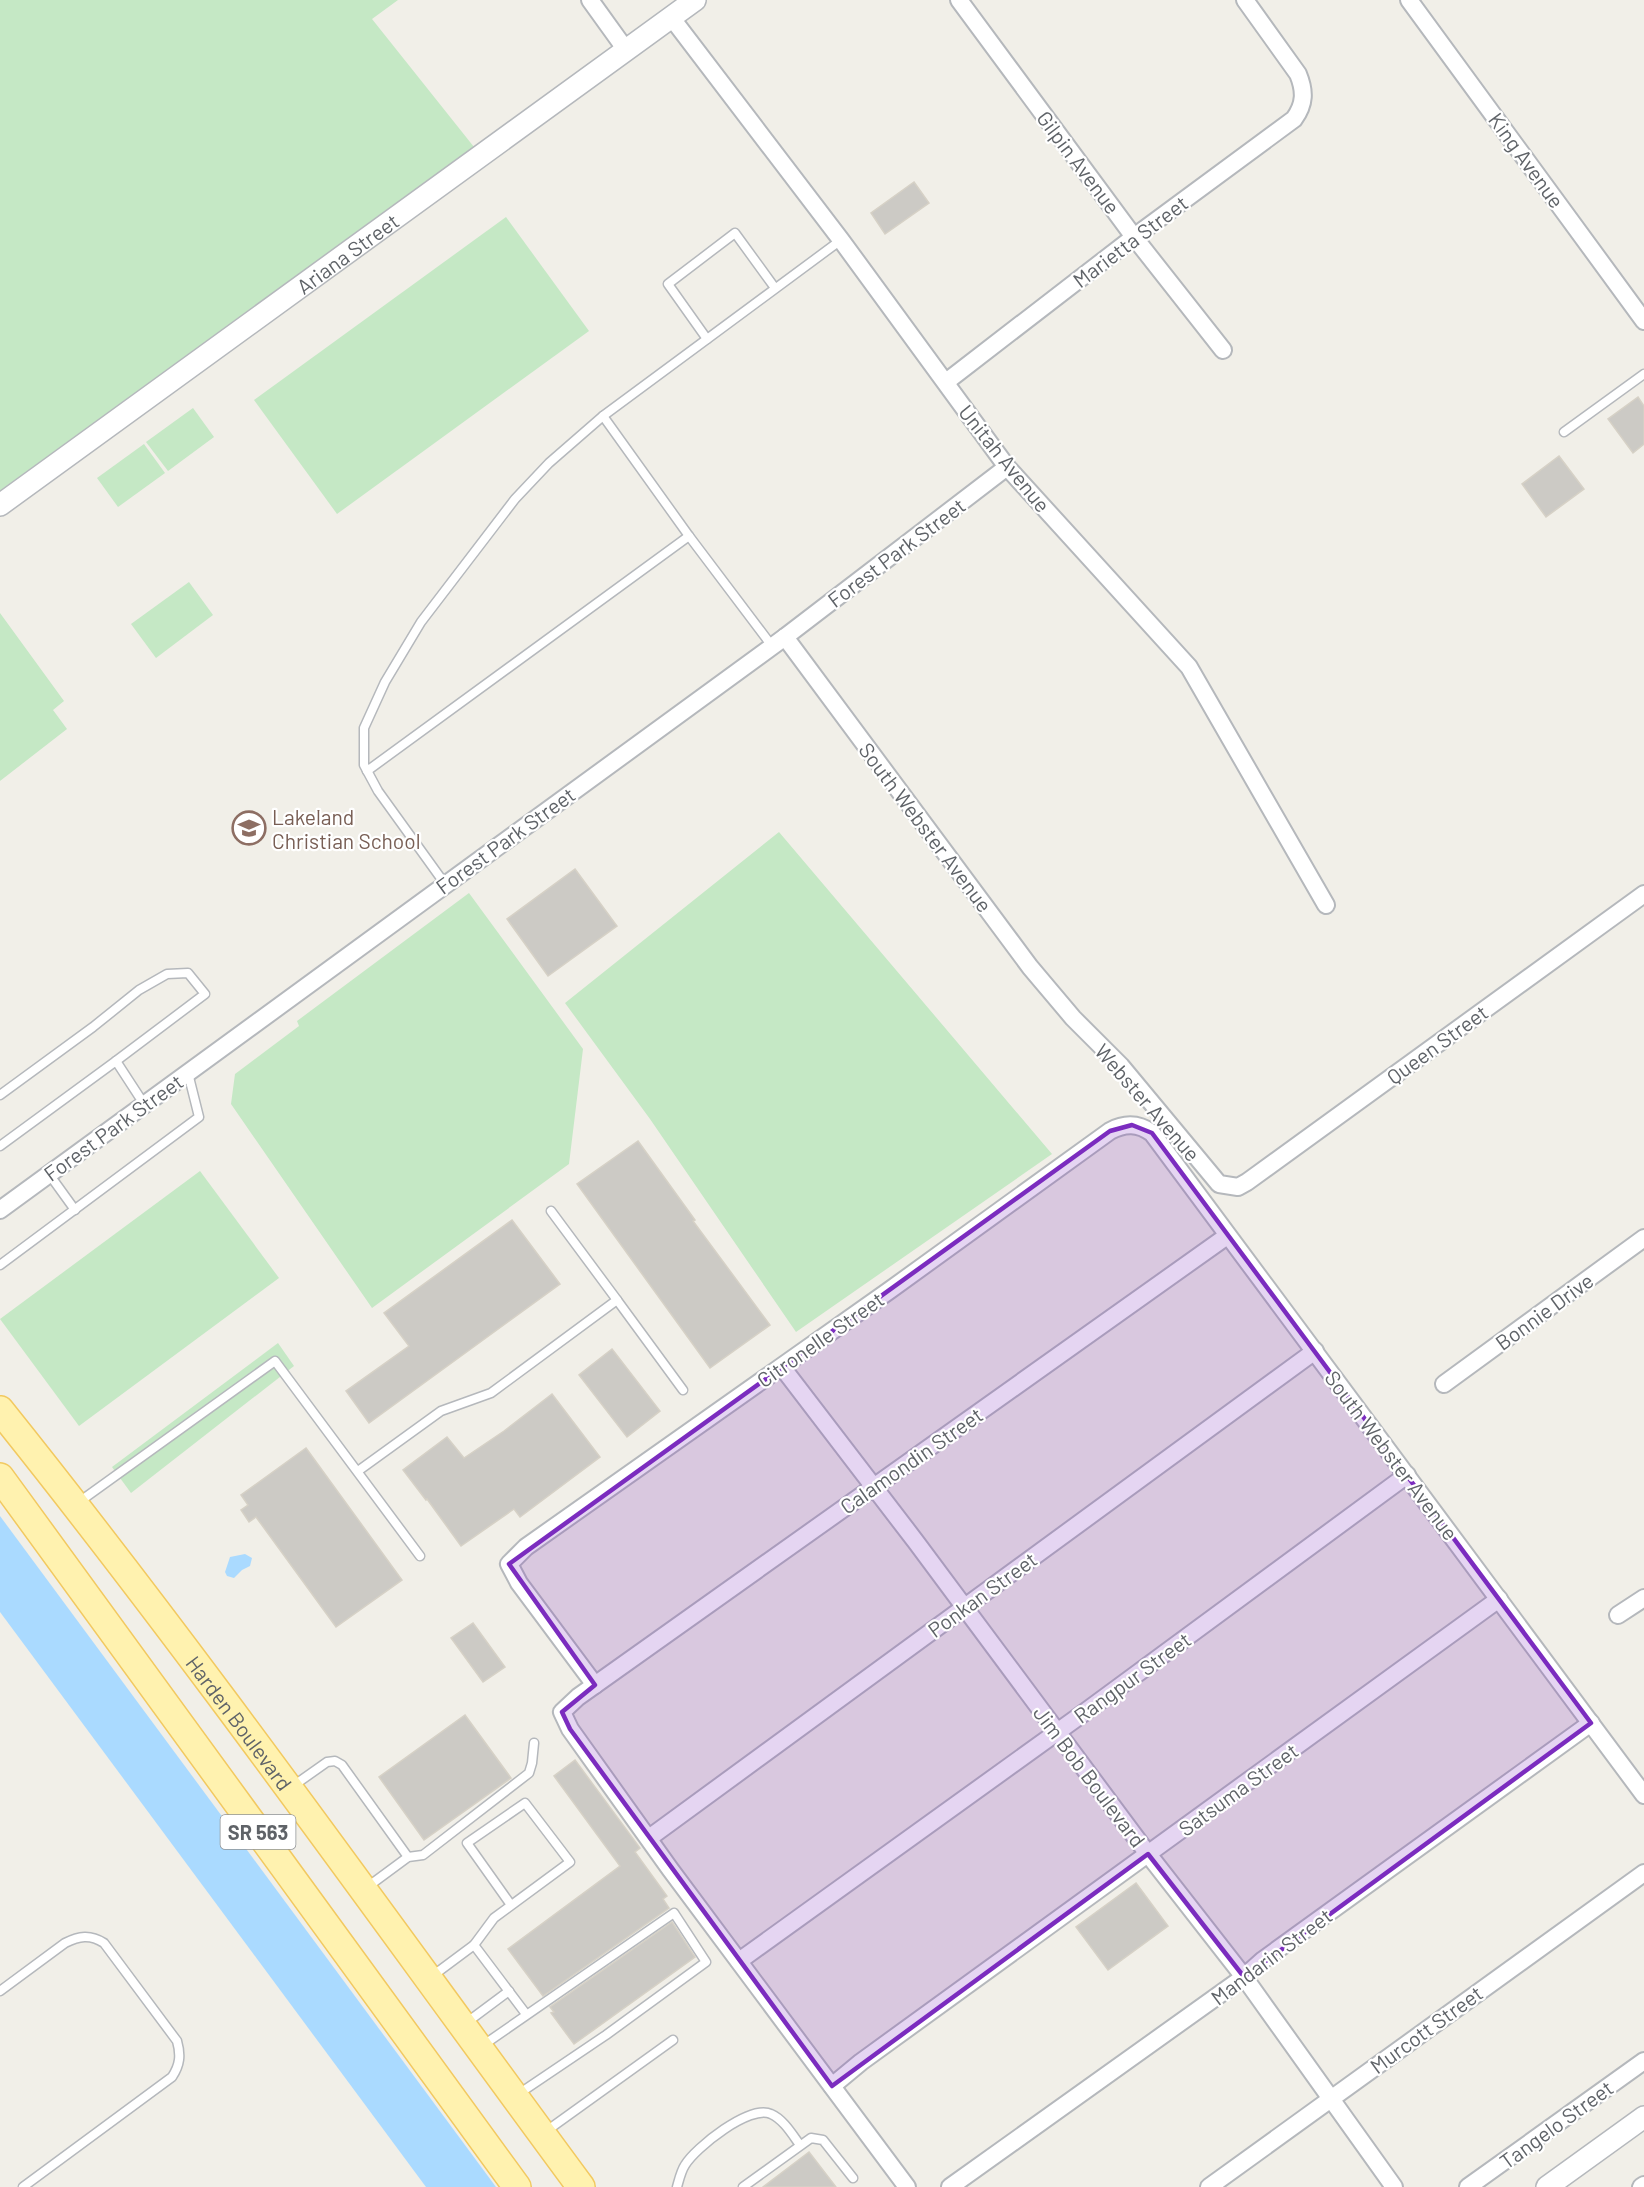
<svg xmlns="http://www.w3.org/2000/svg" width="1644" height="2187" font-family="Barlow,sans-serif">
  <rect width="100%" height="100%" fill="#f1efe8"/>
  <!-- green -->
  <g fill="#c5e8c5">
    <polygon points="0,0 398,0 372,19 474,147 0,491"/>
    <polygon points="506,217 589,331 337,514 254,400"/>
    <polygon points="193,408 214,437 168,471 146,442"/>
    <polygon points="144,444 165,473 118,507 97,478"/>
    <polygon points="189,582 213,615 156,658 131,624"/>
    <polygon points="0,613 64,701 53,710 67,729 0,781"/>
    <polygon points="779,832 1052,1154 796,1332 650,1119 565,1003"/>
    <polygon points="469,893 583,1049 569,1164 372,1308 231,1104 235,1074 299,1026 297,1021"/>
    <polygon points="200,1171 279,1278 79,1426 0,1319"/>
    <polygon points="278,1343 294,1366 131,1493 112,1467"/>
  </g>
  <!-- water -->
  <g fill="#aadaff">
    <polygon points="0,1516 496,2187 426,2187 0,1612"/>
    <polygon points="245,1554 252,1558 250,1566 242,1570 234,1578 227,1576 225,1572 230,1557"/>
  </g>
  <!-- building -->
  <g fill="#cccac5" stroke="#d6d1c6" stroke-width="1.5">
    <polygon points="914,182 929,203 885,234 871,213"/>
    <polygon points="1638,397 1644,406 1644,444 1633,453 1608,419"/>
    <polygon points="1559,456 1584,489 1546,517 1522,484"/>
    <polygon points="575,869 617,926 548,976 507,919"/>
    <polygon points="638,1141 695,1220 693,1221 770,1325 710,1368 577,1184"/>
    <polygon points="512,1220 560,1284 369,1423 346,1391 409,1346 384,1313"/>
    <polygon points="612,1349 660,1411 627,1437 579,1375"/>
    <polygon points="552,1394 600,1457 520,1517 514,1509 461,1546 427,1499 426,1500 403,1470 447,1437 464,1458 504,1431"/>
    <polygon points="306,1448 402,1580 336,1627 256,1517 249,1522 241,1510 248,1505 241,1495"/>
    <polygon points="473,1623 505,1667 483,1682 451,1638"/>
    <polygon points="465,1715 511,1778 424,1840 379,1777"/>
    <polygon points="575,1760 640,1848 635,1852 667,1896 663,1899 669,1908 543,1996 508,1949 620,1866 554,1776"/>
    <polygon points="1136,1883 1168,1926 1108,1970 1076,1927"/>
    <polygon points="672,1922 695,1957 574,2044 551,2013 554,2012 550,2007"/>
    <polygon points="809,2152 836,2187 763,2187"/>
  </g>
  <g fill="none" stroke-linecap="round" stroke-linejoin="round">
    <!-- service casing -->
    <g stroke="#b5b8bc" stroke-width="11">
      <g id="service">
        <polyline points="707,339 668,284 735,233 775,288"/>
        <polyline points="603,416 689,536 772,646"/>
        <polyline points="1564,432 1644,374"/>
        <polyline points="367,771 689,536"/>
        <polyline points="445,884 378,791 364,765 364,728 385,682 421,622 515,499 549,463 603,416 841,240"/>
        <polyline points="0,1095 93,1027 139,990 167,974 188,973 205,994 116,1061"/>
        <polyline points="0,1146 116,1061 144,1104"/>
        <polyline points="49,1174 75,1210"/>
        <polyline points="0,1265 199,1117 188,1073"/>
        <polyline points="617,1300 683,1390"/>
        <polyline points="358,1471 441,1411 491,1393 617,1300 551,1211"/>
        <polyline points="79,1502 275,1361 420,1556"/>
        <polyline points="293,1786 327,1762 335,1761 342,1765 408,1857"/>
        <polyline points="366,1888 408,1857 423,1855 529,1773 532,1763 534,1743"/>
        <polyline points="474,1945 526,2014"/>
        <polyline points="431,1977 474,1945 494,1918 570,1862 525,1803 467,1843 511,1905"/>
        <path d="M0,1991l65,-48c14,-7 25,-9 39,0l73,98c4,14 3,24 -5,36l-149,110"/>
        <polyline points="466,2023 509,1991"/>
        <polyline points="482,2046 674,1913 706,1962 606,2035 517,2095"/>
        <polyline points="545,2132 673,2040"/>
        <path d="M677,2187c2,-7 4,-16 8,-22 10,-17 65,-61 86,-51 12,5 21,20 29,31"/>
        <polyline points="743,2187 811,2138 823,2140 853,2178"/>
      </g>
    </g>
    <!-- minor casing -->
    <g stroke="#b5b8bc" stroke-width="20">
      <g id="minor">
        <polyline points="590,0 626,50"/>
        <polyline points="959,0 1134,237 1223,350"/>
        <polyline points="1409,0 1644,321"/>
        <polyline points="671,17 841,240 1007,467 1189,667 1326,905"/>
        <path d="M946,382l188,-145 160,-118c11,-15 11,-28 4,-45l-53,-74"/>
        <polyline points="785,637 1030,967 1073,1018 1121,1066 1219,1184 1238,1187 1247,1182 1644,894"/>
        <polyline points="0,1210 785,637 1007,467"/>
        <polyline points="782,1367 916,1542 1148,1854 1244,1977 1394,2187"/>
        <polyline points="1444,1384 1644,1238"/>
        <polyline points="1618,1615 1644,1598"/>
        <path d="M595,1685l-76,-102 -10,-19 17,-17 364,-257 220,-159c15,-8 28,-8 42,2l492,662"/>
        <polyline points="649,1838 1315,1351"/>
        <polyline points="739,1961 1085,1712 1407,1475"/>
        <polyline points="832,2086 861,2062 1499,1599"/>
        <polyline points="907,2187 670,1869 570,1729 562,1712 578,1697 1227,1236"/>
        <polyline points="950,2187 1244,1977 1263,1960 1591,1723"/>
        <polyline points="1209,2187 1644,1873"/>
        <polyline points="1468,2187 1644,2061"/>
        <polyline points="1641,2187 1644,2185"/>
      </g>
    </g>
    <!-- tertiary casing -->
    <g stroke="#b5b8bc" stroke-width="24">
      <g id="tertiary">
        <path id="s1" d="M0,505l695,-505"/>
        <polyline points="1547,2187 1644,2117"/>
      </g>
    </g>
    <!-- primary casing -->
    <g stroke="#f2c960" stroke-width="30">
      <g id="primary">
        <path id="s2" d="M0,1410c202,252 389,517 581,777"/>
        <polyline points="0,1477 517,2187"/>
      </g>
    </g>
    <!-- service -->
    <use href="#service" stroke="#fff" stroke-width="8"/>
    <!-- minor -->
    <use href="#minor" stroke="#fff" stroke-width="16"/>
    <!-- tertiary -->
    <use href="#tertiary" stroke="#fff" stroke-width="21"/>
    <!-- primary -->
    <use href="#primary" stroke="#fff2af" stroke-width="27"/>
  </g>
  <!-- marked area -->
  <path fill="#7b2cbf" fill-opacity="0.2" stroke="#7b2cbf" stroke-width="4.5" stroke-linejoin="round" d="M1132,1125l20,8 439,590 -347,254 -96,-123 -316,232 -262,-357 -8,-17 33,-27 -86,-121 601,-433z"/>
  <!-- icons -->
  <defs>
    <g id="school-ring" transform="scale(1.725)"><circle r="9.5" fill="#fff" stroke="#8d6e63" stroke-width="1.5"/><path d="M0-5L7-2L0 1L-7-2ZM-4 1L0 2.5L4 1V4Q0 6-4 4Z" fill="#8d6e63"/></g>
  </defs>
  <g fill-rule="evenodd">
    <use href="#school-ring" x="249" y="828"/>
  </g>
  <g text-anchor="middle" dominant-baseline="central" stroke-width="4.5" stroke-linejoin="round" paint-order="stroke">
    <!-- shield labels -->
    <rect fill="#fff" stroke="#8f9295" stroke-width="1.5" x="220.5" y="1815" width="75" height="34" rx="4.5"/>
    <g font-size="20" font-weight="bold" fill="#5f6368">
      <text x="258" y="1832">SR 563</text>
    </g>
    <!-- street labels -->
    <g font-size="21" fill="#5f6368" stroke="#fff">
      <text transform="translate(1527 160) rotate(54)">King Avenue</text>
      <text transform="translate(1079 162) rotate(53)">Gilpin Avenue</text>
      <text transform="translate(1130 241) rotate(-37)">Marietta Street</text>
      <text stroke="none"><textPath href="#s1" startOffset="429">Ariana Street</textPath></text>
      <text transform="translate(1005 458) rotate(51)">Unitah Avenue</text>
      <text transform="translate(896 552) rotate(-37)">Forest Park Street</text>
      <text transform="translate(926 827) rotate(53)">South Webster Avenue</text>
      <text transform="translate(505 840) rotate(-36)">Forest Park Street</text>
      <text transform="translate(1437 1044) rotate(-36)">Queen Street</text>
      <text transform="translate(1148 1102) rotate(49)">Webster Avenue</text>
      <text transform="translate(113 1127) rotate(-36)">Forest Park Street</text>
      <text transform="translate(1544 1311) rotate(-36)">Bonnie Drive</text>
      <text transform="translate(820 1339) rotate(-35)">Citronelle Street</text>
      <text transform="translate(1392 1455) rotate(53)">South Webster Avenue</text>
      <text transform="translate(911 1460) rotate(-35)">Calamondin Street</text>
      <text transform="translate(982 1594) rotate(-36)">Ponkan Street</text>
      <text transform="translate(1132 1677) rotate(-36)">Rangpur Street</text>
      <text stroke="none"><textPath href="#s2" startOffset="394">Harden Boulevard</textPath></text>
      <text transform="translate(1090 1776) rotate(53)">Jim Bob Boulevard</text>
      <text transform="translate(1238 1789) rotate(-36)">Satsuma Street</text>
      <text transform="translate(1271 1956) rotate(-37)">Mandarin Street</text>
      <text transform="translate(1426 2029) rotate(-36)">Murcott Street</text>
      <text transform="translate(1556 2124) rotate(-36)">Tangelo Street</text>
    </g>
    <!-- education labels -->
    <g font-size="21" fill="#785e54" stroke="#fff" text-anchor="start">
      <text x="272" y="816">Lakeland<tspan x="272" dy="24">Christian School</tspan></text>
    </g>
  </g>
</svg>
